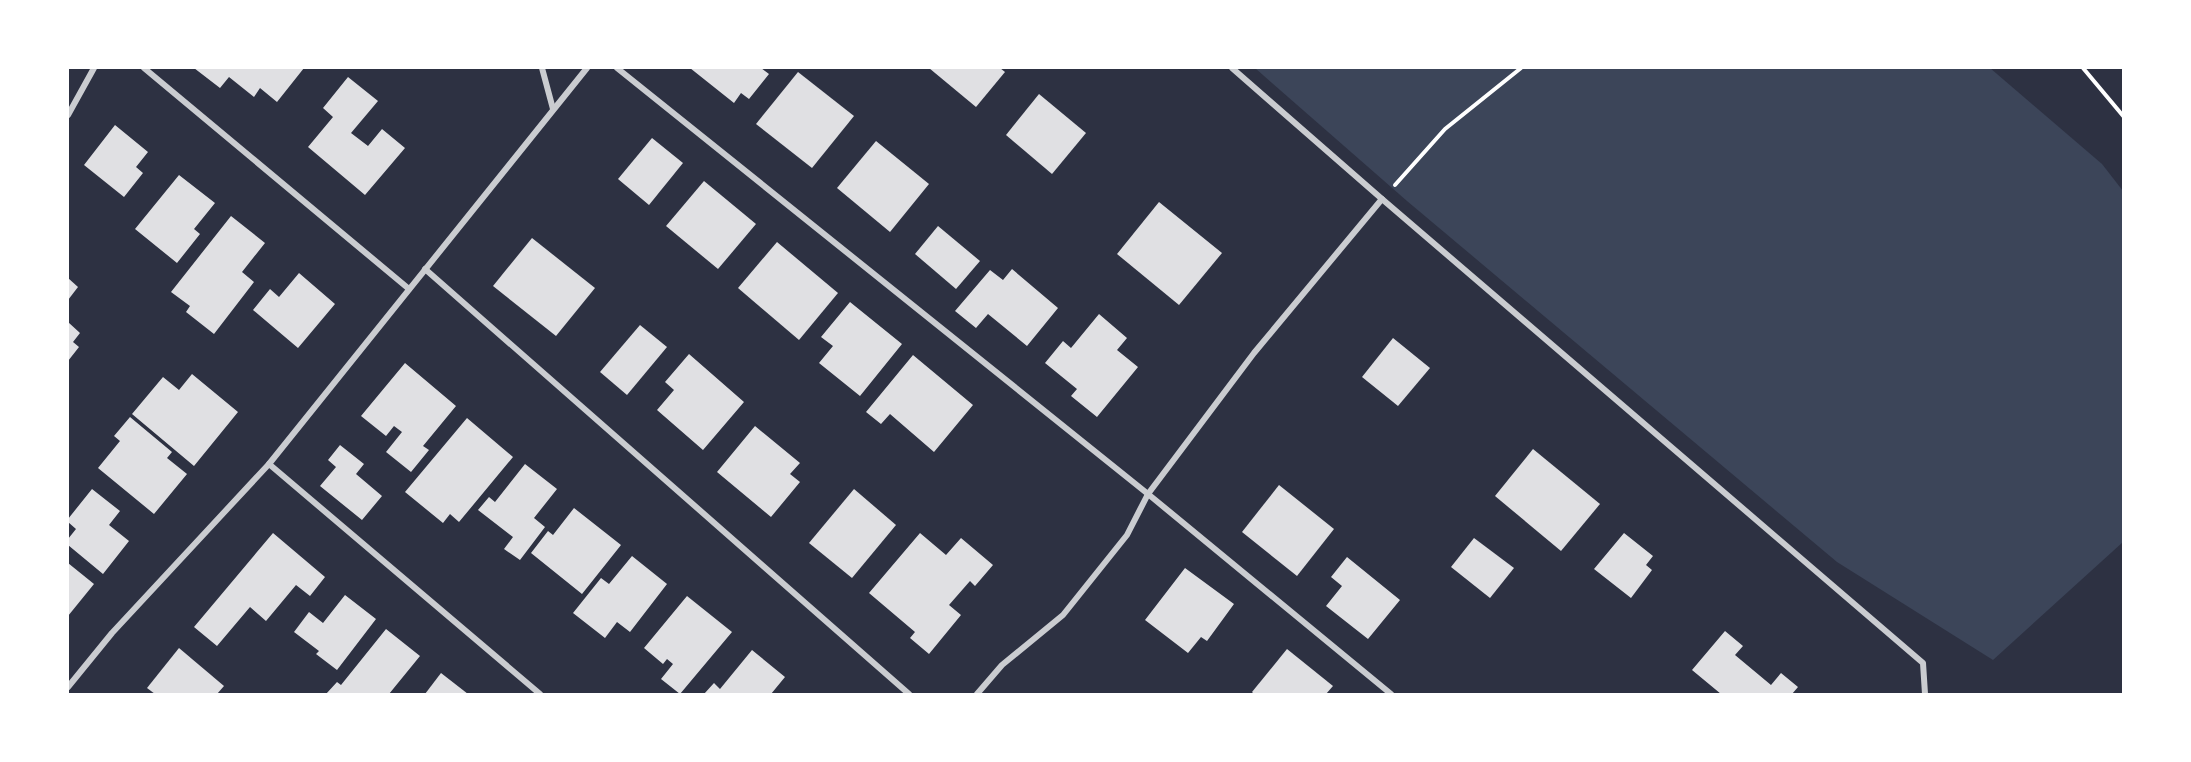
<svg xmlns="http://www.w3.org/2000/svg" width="2191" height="762" font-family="'DM Sans',sans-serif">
  <rect width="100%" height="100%" fill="#2d3142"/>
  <!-- green -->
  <polygon fill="#3c4559" points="1255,68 1990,68 2102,164 2123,191 2123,542 1993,660 1837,562 1407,201"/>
  <!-- building -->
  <g fill="#e0e0e3">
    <polygon points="194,68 304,68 277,102 260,88 254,97 229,77 220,88"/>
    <polygon points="690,68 761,68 769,74 749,99 741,93 734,103"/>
    <polygon points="929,68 1000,68 1005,72 976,107"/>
    <polygon points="798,72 854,116 812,168 756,124"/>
    <polygon points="348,77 378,101 351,133 368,146 382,129 405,148 365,195 308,147 333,117 323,108"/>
    <polygon points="1039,94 1086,133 1052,174 1006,135"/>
    <polygon points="115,125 148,152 136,167 143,173 124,197 84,165"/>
    <polygon points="652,138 683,163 649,205 618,179"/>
    <polygon points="876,141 929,184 890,232 837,188"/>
    <polygon points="179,175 215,203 194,229 200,234 177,263 135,229"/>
    <polygon points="704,181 756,224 718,269 666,226"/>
    <polygon points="1159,202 1222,253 1179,305 1117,254"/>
    <polygon points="231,216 265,243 242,272 254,282 214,334 186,312 190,306 171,292"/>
    <polygon points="938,226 980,261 956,289 915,254"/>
    <polygon points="532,238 595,288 556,336 493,286"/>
    <polygon points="777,242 838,293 799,340 738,288"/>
    <polygon points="1012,269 1058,308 1027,346 988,314 976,328 955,311 990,270 1003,280"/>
    <polygon points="299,273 335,304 298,348 253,310 270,289 279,297"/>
    <polygon points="68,278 78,287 68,300"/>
    <polygon points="850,302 902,344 860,396 819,363 833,346 821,337"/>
    <polygon points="1099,314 1127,338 1117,350 1138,367 1097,417 1071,396 1077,389 1045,363 1063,341 1071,348"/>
    <polygon points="68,322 80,333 73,342 79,347 68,361"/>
    <polygon points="640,325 667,347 627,395 600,372"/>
    <polygon points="1393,338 1430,368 1398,406 1362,377"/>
    <polygon points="689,354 744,402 703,450 657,410 674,390 665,382"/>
    <polygon points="913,355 973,405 934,452 890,414 881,424 866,412"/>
    <polygon points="405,363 456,406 423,446 429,450 411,472 386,452 402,432 394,426 386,436 361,416"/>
    <polygon points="192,374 238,412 194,466 132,414 163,377 179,390"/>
    <polygon points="130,417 172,452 167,458 187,474 154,514 98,468 120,441 114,436"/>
    <polygon points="467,418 513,457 459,522 450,514 443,523 405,492"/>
    <polygon points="755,426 800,463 790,474 800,482 771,517 717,472"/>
    <polygon points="340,445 364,464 356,474 382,496 362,520 320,486 336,467 328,460"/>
    <polygon points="1533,449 1600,504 1561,551 1495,496"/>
    <polygon points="525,464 557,489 534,518 545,527 520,560 504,549 513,537 478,510 489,497 495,502"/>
    <polygon points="1279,485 1334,529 1297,576 1242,532"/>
    <polygon points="92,489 120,511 109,525 129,541 103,574 68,545 68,539 76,529 68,522 68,519"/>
    <polygon points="854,489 896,525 852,578 809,543"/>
    <polygon points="574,508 621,545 582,594 531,553 548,531 553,535"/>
    <polygon points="273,533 325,577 310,596 296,585 266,621 250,607 217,646 194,627"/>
    <polygon points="920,533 946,555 961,538 993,565 975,586 970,581 949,605 961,615 929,654 910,638 915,632 869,593"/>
    <polygon points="1624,533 1653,556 1646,565 1652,570 1631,598 1594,569"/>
    <polygon points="1474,538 1514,568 1490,598 1451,567"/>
    <polygon points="632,556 667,584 630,632 617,622 605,638 573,613 601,578 609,584"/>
    <polygon points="1347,557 1400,600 1368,639 1326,606 1342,586 1331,577"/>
    <polygon points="68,563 94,584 68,616"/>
    <polygon points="1185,568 1234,604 1207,641 1201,637 1188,653 1145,620"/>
    <polygon points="345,595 376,619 337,670 316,654 319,651 294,632 309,612 323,623"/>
    <polygon points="687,596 732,632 680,694 661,679 673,664 667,659 663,664 644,648"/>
    <polygon points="386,629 420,656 389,694 326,694 337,682 341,685"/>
    <polygon points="1725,631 1743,646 1735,655 1771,685 1781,673 1798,687 1792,694 1721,694 1692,670"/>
    <polygon points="179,648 224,686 217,694 155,694 147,688"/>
    <polygon points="1287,649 1333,686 1326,694 1254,694 1252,692"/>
    <polygon points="752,650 785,677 771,694 704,694 714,683 720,689"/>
    <polygon points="441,673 468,694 425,694"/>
  </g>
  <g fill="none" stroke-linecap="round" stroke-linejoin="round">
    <!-- path -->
    <g stroke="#fff" stroke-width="4">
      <polyline points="2083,68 2124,117"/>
      <polyline points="1395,185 1445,129 1521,68"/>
    </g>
    <!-- minor -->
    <g stroke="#caccd0" stroke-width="6">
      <polyline points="144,68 409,289"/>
      <polyline points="542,68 553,109"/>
      <polyline points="617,68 1148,494 1391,694"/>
      <polyline points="1232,68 1382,199 1923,663 1925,694"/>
      <polyline points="68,115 94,68"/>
      <polyline points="425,269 909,694"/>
      <polyline points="269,464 540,694"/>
      <polyline points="68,687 112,633 269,464 587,68"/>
      <polyline points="977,694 1002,665 1063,615 1127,535 1148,494 1254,353 1382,199"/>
    </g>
  </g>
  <!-- border -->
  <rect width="2191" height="762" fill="none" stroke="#ffffff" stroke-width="138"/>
</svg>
